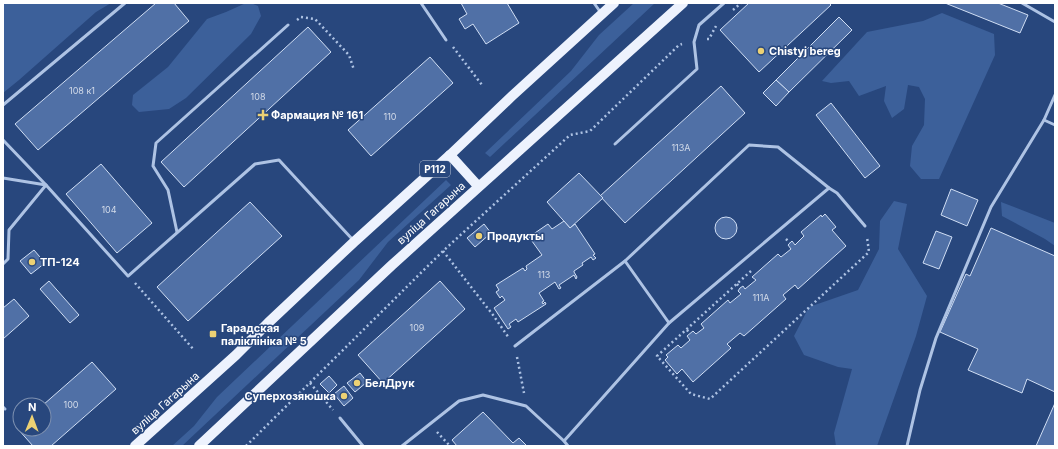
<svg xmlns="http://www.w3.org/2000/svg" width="1058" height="449" font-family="Inter,sans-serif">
  <rect width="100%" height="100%" fill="#28477d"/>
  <!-- green -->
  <g fill="#3c609a">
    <polygon points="3,3 111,3 96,12 19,80 3,93"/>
    <polygon points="246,3 251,3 258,6 261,16 251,34 186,98 169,109 139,112 132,105 133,95 168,67 207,19 226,12"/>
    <polygon points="634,3 655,3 490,157 485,153 571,71 599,35"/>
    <polygon points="942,13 994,34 995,55 939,179 921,179 910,166 912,146 924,125 925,99 919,87 908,85 904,109 892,118 884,101 886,86 859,96 849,81 831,83 822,81 867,32 923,21"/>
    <polygon points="446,180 451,185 388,242 359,280 182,446 172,446 194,426 217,397"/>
    <polygon points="894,201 907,204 898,249 927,296 916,336 877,446 836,446 834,433 852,369 838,367 804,355 794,336 809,307 858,290 879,249 880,221"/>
    <polygon points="1001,202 1055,223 1055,246 1045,239 1002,216"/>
  </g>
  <!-- building -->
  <g fill="#5070a6" stroke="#d0def4">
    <polygon points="156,3 174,3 189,21 38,150 15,124"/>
    <polygon points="461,3 507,3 519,23 486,44 473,24 465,29 459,19 467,14"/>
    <polygon points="749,3 829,3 831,5 759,72 720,30"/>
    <polygon points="945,3 998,3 1028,15 1020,33"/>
    <polygon points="839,17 852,30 789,92 776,80"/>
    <polygon points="308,27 331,52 184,187 161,162"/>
    <polygon points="430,57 453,83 371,156 348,130"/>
    <polygon points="776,80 789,92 776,106 763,93"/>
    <polygon points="721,86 745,113 625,223 600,196"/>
    <polygon points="831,103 880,166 865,178 816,115"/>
    <polygon points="101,164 152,223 117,253 66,194"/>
    <polygon points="579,173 603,198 570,228 547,202"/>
    <polygon points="951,189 978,200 967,226 941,215"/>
    <polygon points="250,202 282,236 188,321 157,287"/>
    <polygon points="825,214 836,227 832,230 846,246 798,289 795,285 783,295 786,299 744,336 740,333 727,344 731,348 693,382 682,369 677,374 665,360 668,357 666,355 678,345 681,348 690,340 687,336 693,331 696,334 704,328 701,324 728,300 730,303 741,294 738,291 740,288 743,286 745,289 756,280 752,277 778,254 781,257 791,249 788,245 792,241 795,245 804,236 801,232 821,215 822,217"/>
    <circle cx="726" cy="228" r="11"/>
    <polygon points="564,221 570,228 575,224 595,254 593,255 596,258 593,260 591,257 582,263 583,265 574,271 574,272 577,277 576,279 574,275 559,285 561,288 559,289 555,282 539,293 544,301 542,302 543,304 545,302 546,304 518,322 516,319 509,324 511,327 508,329 494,308 505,300 502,296 500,298 496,292 499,290 496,285 523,268 525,271 527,269 526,266 542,255 529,237 548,224 552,229"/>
    <polygon points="484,224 491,233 475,247 467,238"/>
    <polygon points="991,228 1055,256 1055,392 1027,379 1022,393 968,370 978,349 940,332 966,274 970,276"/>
    <polygon points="936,231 952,237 939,269 923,263"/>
    <polygon points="34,250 45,263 31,274 20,261"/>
    <polygon points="49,281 79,315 70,323 40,289"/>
    <polygon points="440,281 465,309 383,383 358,355"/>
    <polygon points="14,299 29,316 3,339 3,308"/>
    <polygon points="92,362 116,389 51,446 33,446 17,428 20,425 20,429 44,429 44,405 43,405"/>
    <polygon points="360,373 367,382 355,392 347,383"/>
    <polygon points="329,376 337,385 329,393 320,384"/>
    <polygon points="344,386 353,398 344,406 334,394"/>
    <polygon points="1055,403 1055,446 1036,446"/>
    <polygon points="483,412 513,443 519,438 527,446 457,446 452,440"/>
  </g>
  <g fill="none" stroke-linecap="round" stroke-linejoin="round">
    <!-- path -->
    <g stroke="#aec3e4" stroke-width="2.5" stroke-dasharray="2 3" stroke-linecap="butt">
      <polyline points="733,10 741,3"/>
      <polyline points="297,20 301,17 315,19 349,55 354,70"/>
      <polyline points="707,39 709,39 716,26"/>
      <polyline points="453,47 482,85"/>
      <polyline points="786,239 790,243"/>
      <polyline points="443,251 493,315 509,338"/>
      <polyline points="751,271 657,356 691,394 710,399 869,252 867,237"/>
      <polyline points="135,283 194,350"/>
      <polyline points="737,284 740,288"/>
      <polyline points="687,330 690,334"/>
      <polyline points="517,357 524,393"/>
      <polyline points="310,383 333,410"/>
      <polyline points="437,432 450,446"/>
      <polyline points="246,446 443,251 570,135 590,131 679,45 682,44"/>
    </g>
    <!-- service -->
    <g stroke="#aec3e4" stroke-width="3">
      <polyline points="421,3 446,40"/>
      <polyline points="594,3 601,13"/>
      <polyline points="1022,3 1055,22"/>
      <polyline points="1055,95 1044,120 1055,125"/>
      <polyline points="3,105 125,3"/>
      <polyline points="3,140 46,185 9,230 8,259 3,264"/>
      <polyline points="615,144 697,69 694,42 699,25 724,3"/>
      <polyline points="3,178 46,185 128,276 255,164 279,160 353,240"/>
      <polyline points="829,188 837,193 865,226"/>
      <polyline points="177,232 168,190 153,166 156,143 288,25"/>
      <polyline points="515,346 625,261 749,145 778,147 829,188 669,323"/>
      <polyline points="3,407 5,409"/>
      <polyline points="340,418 363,446"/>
      <polyline points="564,441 669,323 625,261"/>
      <polyline points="402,446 459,401 483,395 526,406 564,441 568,446"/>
      <polyline points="907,446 920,390 936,338 991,207 1044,120"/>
    </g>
    <!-- primary -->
    <g stroke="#edf2fd" stroke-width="10">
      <polyline points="450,155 478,186"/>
      <polyline points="135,446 236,355 268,323 354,242 450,155 512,96 614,3"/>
      <polyline points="199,446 392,265 683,3"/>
    </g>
  </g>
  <!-- markers -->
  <g fill="#ecd174" stroke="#28477d" stroke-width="1.5">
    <circle cx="761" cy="51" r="4"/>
    <path d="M261 109h4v4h4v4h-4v4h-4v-4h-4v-4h4z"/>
    <circle cx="479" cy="236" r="4"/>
    <circle cx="32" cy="262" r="4"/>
    <rect x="209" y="330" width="8" height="8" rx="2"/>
    <circle cx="357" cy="383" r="4"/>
    <circle cx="344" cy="396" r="4"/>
  </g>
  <g text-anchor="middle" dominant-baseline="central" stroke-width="3" stroke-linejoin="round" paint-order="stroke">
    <!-- number labels -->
    <g font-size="9" fill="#d3dbe9">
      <text x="82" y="90">108 к1</text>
      <text x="258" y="96">108</text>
      <text x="390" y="116">110</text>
      <text x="681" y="147">113А</text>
      <text x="109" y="209">104</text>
      <text x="544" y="274">113</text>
      <text x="761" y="297">111А</text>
      <text x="417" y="327">109</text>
      <text x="71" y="404">100</text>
    </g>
    <!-- shield labels -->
    <rect fill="#28477d" stroke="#bec8d8" stroke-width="1" x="420" y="161" width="30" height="16" rx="3"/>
    <g font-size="10" font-weight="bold" fill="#fff">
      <text x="435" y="169">Р112</text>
    </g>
    <!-- poi labels -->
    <g font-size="11" font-weight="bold" fill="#fff" stroke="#28477d" text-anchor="start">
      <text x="769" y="51">Chistyj bereg</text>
      <text x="271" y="115">Фармация № 161</text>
      <text x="487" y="236">Продукты</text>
      <text x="40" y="262">ТП-124</text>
      <text x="221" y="328">Гарадская<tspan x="221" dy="13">паліклініка № 5</tspan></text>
      <text x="365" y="383">БелДрук</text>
      <text x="336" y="396" text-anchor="end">Суперхозяюшка</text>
    </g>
    <!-- street labels -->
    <g font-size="11" fill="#fff" stroke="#28477d">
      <text transform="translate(431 213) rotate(-42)">вуліца Гагарына</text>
      <text transform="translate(165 403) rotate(-42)">вуліца Гагарына</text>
    </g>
  </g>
  <!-- border -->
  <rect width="1058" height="449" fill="none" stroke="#ffffff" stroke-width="8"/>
  <!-- north arrow -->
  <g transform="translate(32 417) rotate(1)"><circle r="19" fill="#28477d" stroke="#7e91b1"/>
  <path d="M0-3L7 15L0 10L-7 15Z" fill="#ecd174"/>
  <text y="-6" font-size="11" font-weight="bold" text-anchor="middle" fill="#ffffff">N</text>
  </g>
</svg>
